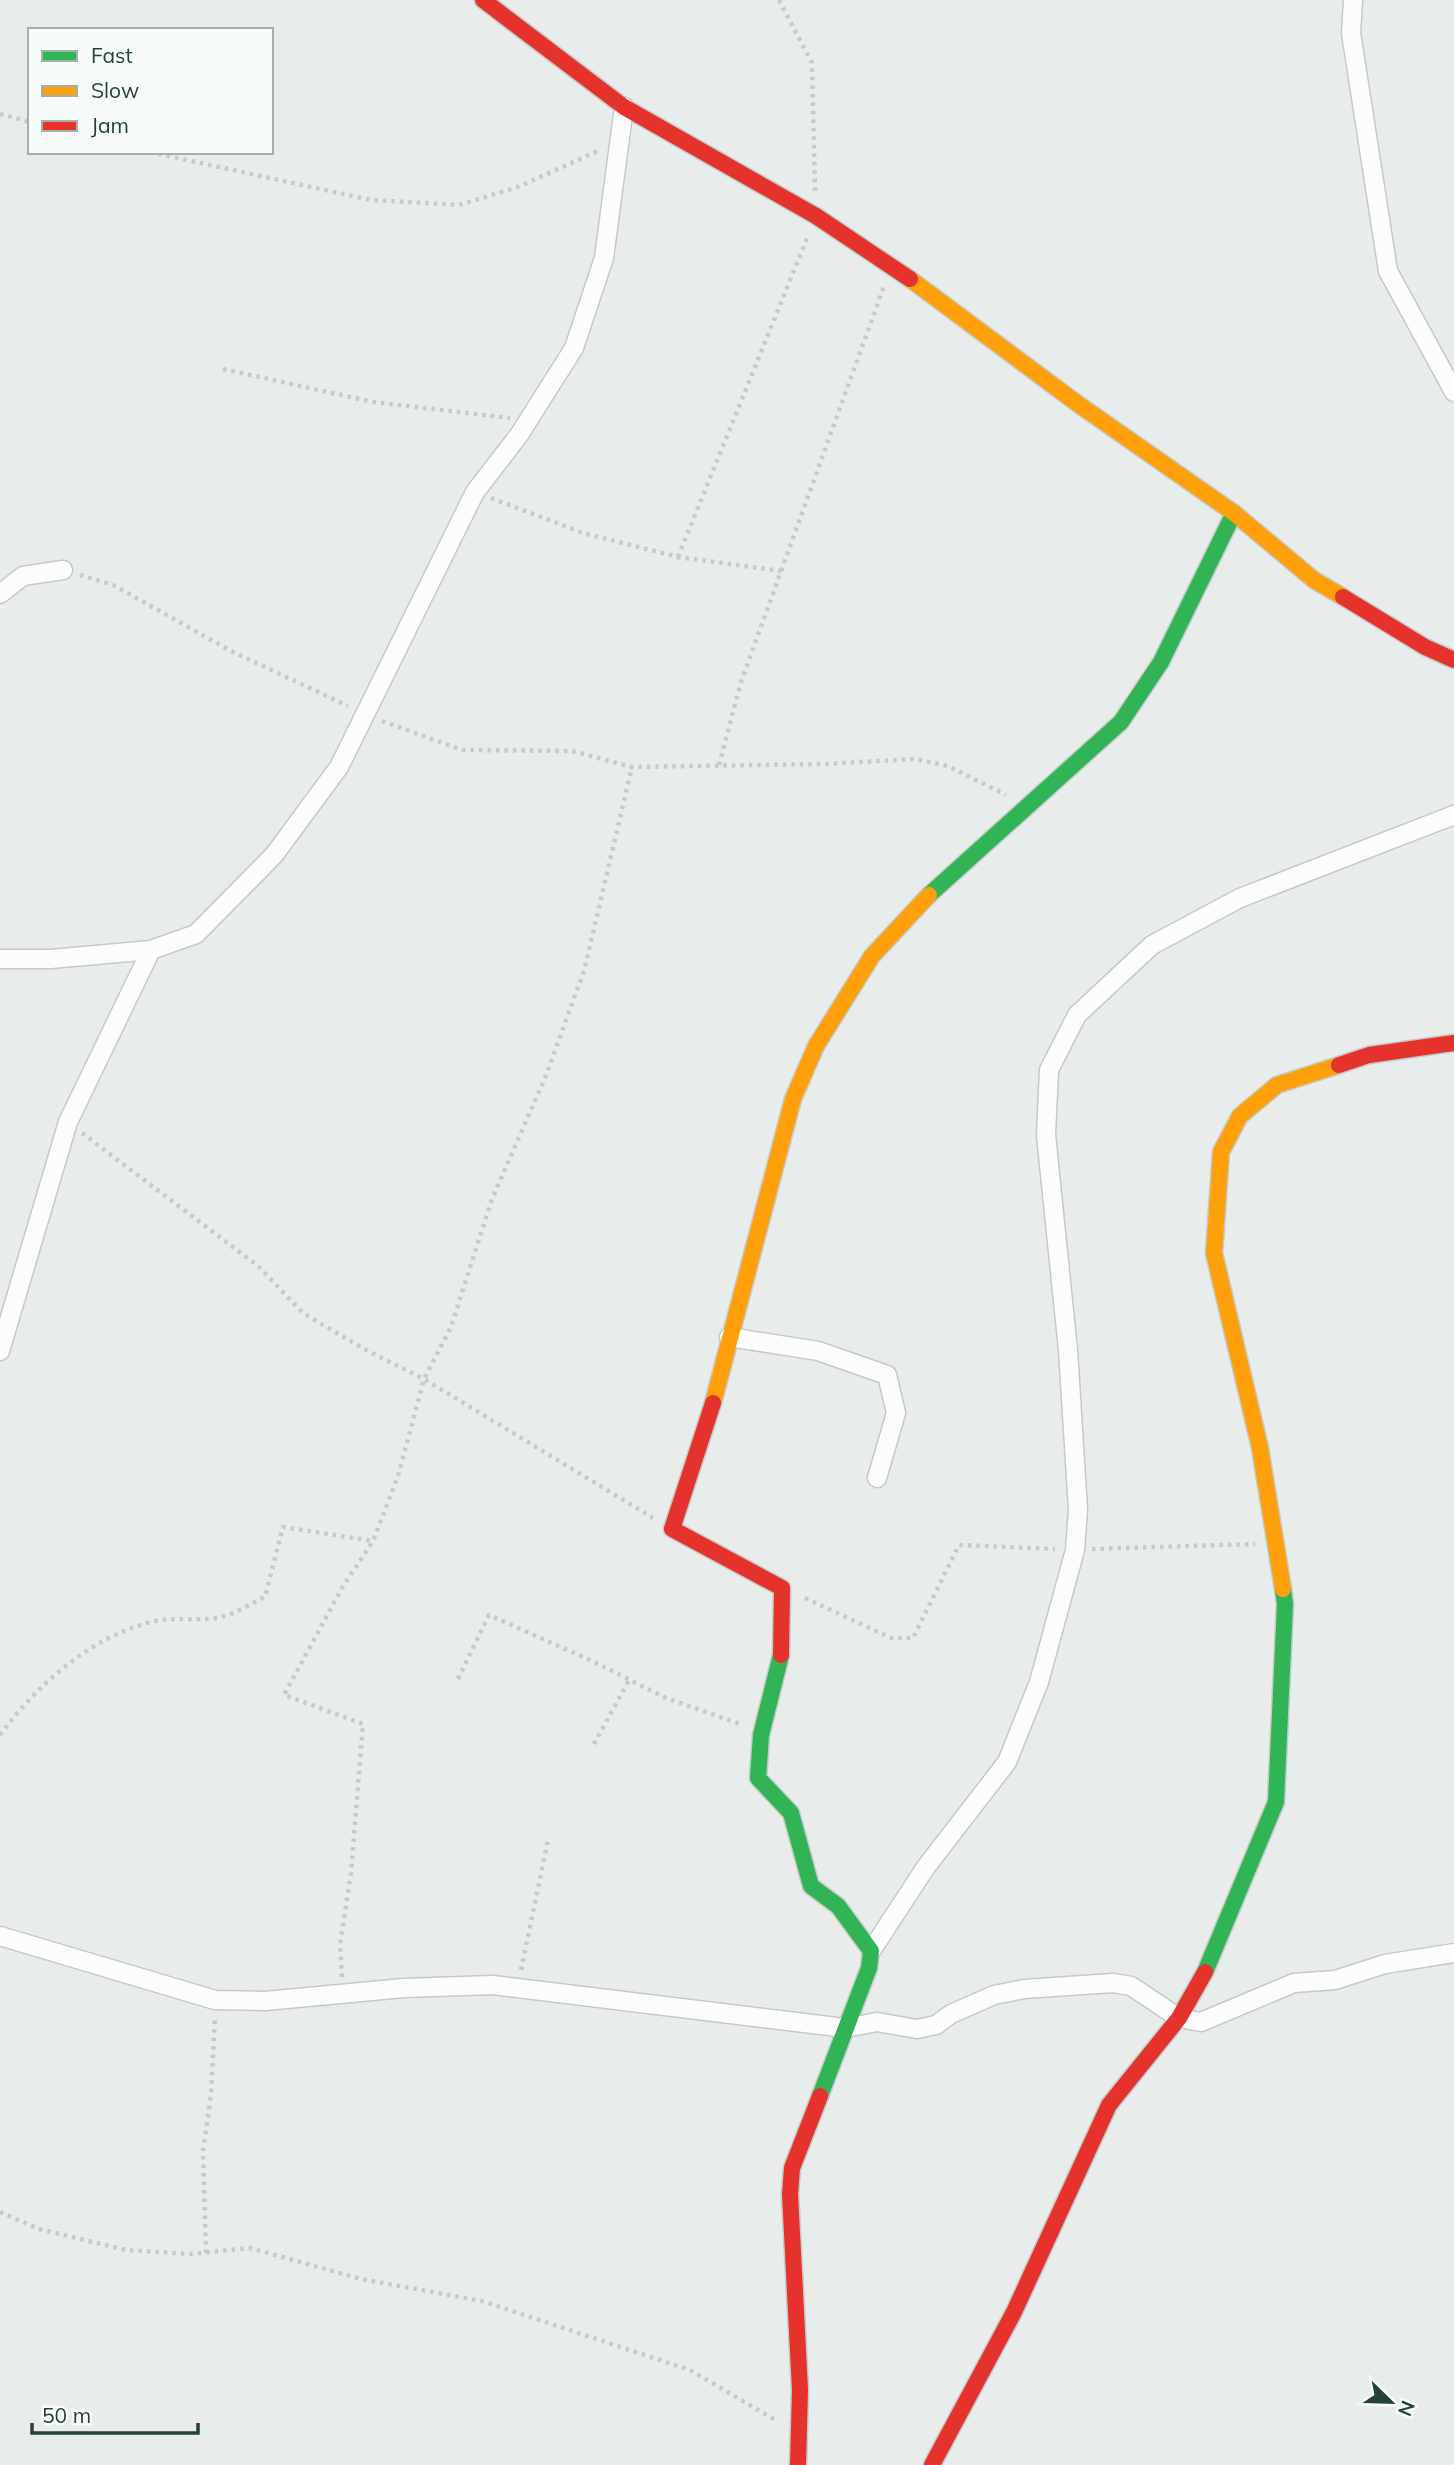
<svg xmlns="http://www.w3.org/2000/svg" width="1454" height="2465" font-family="Mulish,sans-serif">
  <rect width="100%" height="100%" fill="#e8edeb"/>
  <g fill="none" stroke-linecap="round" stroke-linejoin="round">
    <!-- street casing -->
    <g stroke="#c5cac8" stroke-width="21">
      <g id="street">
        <polyline points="1353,0 1351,33 1388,271 1454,392"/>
        <polyline points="0,594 23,576 63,570"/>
        <polyline points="0,959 51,959 151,950"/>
        <polyline points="729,1337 818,1351 887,1375 896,1413 877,1478"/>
        <polyline points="0,1351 68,1122 151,950 196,934 274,855 339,767 475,492 519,435 574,348 604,258 624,107"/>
        <polyline points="0,1936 215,2000 265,2001 404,1988 493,1985 845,2028 877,2022 917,2029 936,2025 951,2014 994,1995 1024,1989 1113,1983 1131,1986 1179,2018 1201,2022 1294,1983 1335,1980 1385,1964 1454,1953"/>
        <polyline points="871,1951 926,1867 1007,1762 1039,1682 1075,1550 1078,1510 1068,1350 1046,1135 1049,1070 1077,1015 1152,945 1240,898 1454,815"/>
      </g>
    </g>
    <!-- fast casing -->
    <g stroke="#c3cbc8" stroke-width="19">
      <g id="fast">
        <polyline points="929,895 1121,722 1161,662 1234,513"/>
        <polyline points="781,1655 761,1735 758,1778 791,1813 811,1886 838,1906 871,1951 869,1968 820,2096"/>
        <polyline points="1205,1972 1276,1802 1285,1604 1283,1589"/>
      </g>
    </g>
    <!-- slow casing -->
    <g stroke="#c3cbc8" stroke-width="19">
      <g id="slow">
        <polyline points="910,279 1078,404 1234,513 1314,580 1343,597"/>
        <polyline points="713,1403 793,1099 816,1046 872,956 929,895"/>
        <polyline points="1283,1589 1260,1448 1214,1253 1221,1152 1240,1116 1277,1085 1339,1065"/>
      </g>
    </g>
    <!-- jam casing -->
    <g stroke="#c3cbc8" stroke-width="19">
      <g id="jam">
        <polyline points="483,0 624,107 816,216 910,279"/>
        <polyline points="1343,597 1425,647 1454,660"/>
        <polyline points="1339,1065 1369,1055 1454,1043"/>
        <polyline points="713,1403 672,1529 782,1588 781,1655"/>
        <polyline points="798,2465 800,2390 790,2194 792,2168 820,2096"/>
        <polyline points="932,2465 1014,2312 1109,2105 1179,2018 1205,1972"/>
      </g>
    </g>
    <!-- path -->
    <g stroke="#c3ccca" stroke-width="4.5" stroke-dasharray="3.5 5" stroke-linecap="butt">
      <polyline points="779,0 812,63 815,191"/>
      <polyline points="0,114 30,122"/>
      <polyline points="150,152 371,200 459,205 518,187 600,150"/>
      <polyline points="223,369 373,402 510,418"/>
      <polyline points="491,498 583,533 678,557 781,571"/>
      <polyline points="678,557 808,236"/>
      <polyline points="80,575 113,585 231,651 348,706"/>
      <polyline points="382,721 462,750 572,751 632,767 823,764 915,759 948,766 1006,795"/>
      <polyline points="719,765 741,682 884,286"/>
      <polyline points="82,1133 258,1266 303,1313 364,1349 424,1379 653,1518"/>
      <polyline points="1092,1549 1255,1544"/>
      <polyline points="805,1598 891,1638 913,1638 959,1545 1055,1549"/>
      <polyline points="458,1679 489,1615 592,1661 666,1698 743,1725"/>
      <path d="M0,1735c38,-51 89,-97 151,-113 23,-6 48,0 70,-5 15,-3 30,-14 44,-20l18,-70 90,14"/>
      <polyline points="594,1744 629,1680"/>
      <polyline points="521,1970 548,1840"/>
      <polyline points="342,1977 340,1945 351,1873 363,1724 284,1695 342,1588 373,1541 398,1476 424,1379 451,1327 492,1199 545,1078 584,971 632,767"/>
      <polyline points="0,2212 39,2229 126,2250 190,2254 250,2248 361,2279 482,2301 690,2370 777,2421"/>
      <polyline points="206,2253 203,2151 211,2095 215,2018"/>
    </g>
    <!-- street -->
    <use href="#street" stroke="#fcfcfc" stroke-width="18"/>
    <!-- fast -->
    <use href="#fast" stroke="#30b455" stroke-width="16"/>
    <!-- slow -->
    <use href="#slow" stroke="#ff9f0a" stroke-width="16"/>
    <!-- jam -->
    <use href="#jam" stroke="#e5322d" stroke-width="16"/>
  </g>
  <!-- legend -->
  <rect x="28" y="28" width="245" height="126" fill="#f7fbf9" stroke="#a3b1ad" stroke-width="2"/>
  <rect x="42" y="51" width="35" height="10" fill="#30b455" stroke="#a3b1ad" stroke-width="2"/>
  <text x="91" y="63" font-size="21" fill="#24423a">Fast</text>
  <rect x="42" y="86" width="35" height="10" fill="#ff9f0a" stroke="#a3b1ad" stroke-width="2"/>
  <text x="91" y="98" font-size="21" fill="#24423a">Slow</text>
  <rect x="42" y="121" width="35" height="10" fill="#e5322d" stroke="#a3b1ad" stroke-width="2"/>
  <text x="91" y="133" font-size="21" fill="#24423a">Jam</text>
  <!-- north arrow -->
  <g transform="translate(1391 2402) rotate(113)" stroke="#f7fbf9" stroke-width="5" paint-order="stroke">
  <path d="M0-5L12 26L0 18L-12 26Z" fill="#24423a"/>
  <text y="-10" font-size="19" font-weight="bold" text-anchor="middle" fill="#24423a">N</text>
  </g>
  <!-- scale -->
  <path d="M32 2423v10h166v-10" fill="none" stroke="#24423a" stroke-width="3.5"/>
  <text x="42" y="2423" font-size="21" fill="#24423a" stroke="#f7fbf9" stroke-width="5" paint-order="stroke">50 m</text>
</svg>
